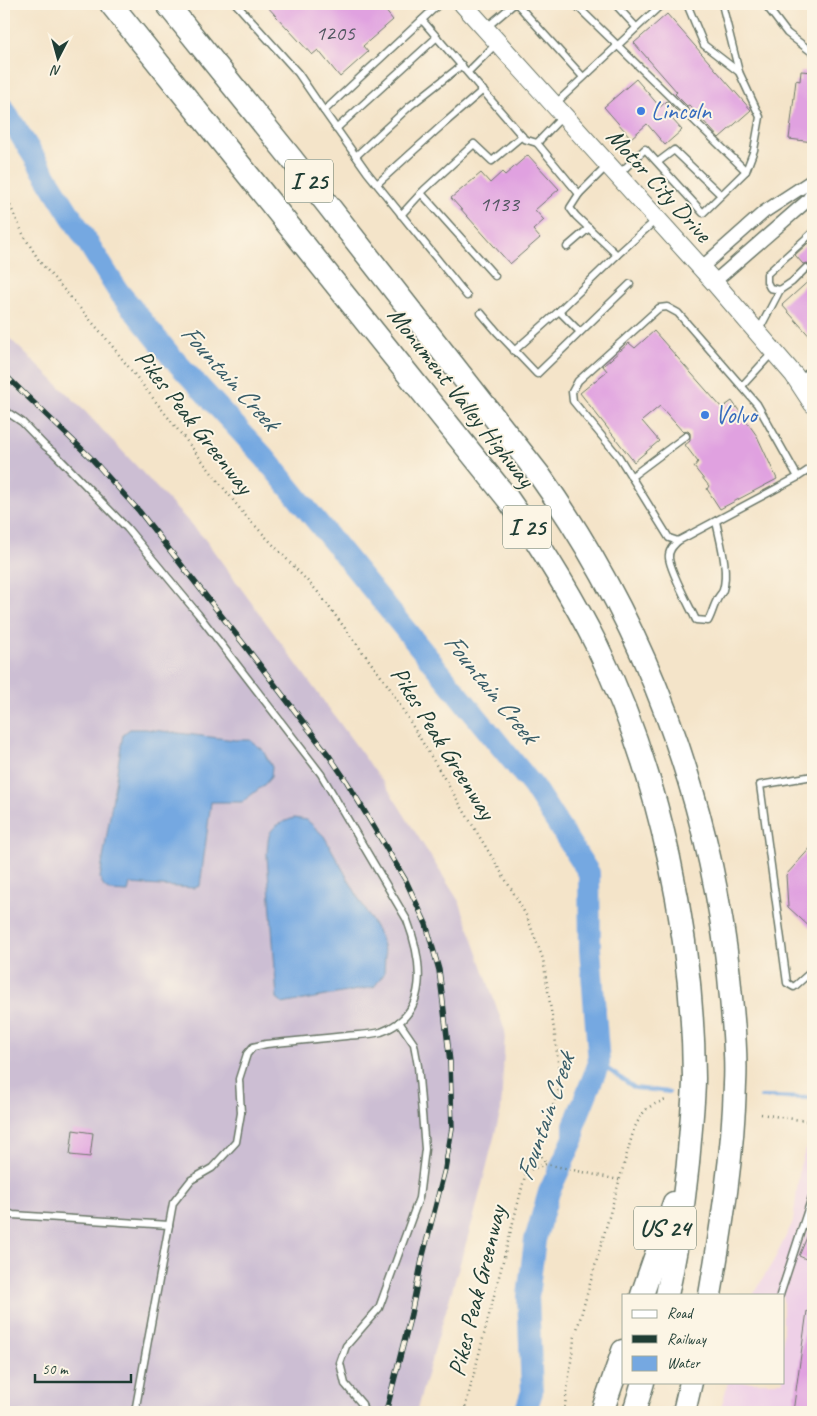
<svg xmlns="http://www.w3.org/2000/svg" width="817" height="1416" font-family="Caveat,sans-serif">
  <rect width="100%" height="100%" fill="#fcf5e5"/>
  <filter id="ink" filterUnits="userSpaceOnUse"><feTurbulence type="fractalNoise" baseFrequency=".02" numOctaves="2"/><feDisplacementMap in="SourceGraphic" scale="10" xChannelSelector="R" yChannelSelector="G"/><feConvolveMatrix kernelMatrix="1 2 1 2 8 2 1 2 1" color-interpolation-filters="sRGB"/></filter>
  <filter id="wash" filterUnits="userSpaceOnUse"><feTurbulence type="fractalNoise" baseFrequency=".0096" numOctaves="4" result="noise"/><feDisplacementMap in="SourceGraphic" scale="20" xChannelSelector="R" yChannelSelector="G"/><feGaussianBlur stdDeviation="1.12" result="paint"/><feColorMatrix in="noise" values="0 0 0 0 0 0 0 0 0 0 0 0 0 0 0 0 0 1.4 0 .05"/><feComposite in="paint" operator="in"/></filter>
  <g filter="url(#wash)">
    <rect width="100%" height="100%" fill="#f4e4c9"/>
    <!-- built -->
    <polygon fill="#eed0e7" points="813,1142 813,1412 720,1412 728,1382 783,1382 783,1295 753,1295 774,1260 793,1222 800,1166 805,1151"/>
    <!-- industrial -->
    <polygon fill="#ccbed3" points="4,333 79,405 204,538 388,789 460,903 505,1031 501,1110 474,1216 416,1412 4,1412"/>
    <!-- water -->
    <g fill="#75a8e1" stroke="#4a728a">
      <polygon points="130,729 145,729 235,740 250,740 262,749 272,767 271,777 264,785 242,802 211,802 200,886 194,888 130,884 128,892 110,891 104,887 100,878 123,734"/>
      <path d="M294,818l13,2 17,16 56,100 5,18 -1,20 -10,13 -92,17 -5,-6 -10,-142c1,-26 2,-29 27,-38z"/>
    </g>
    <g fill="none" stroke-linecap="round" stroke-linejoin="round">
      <!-- stream -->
      <g stroke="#75a8e1" stroke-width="4">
        <polyline points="599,1063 635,1088 669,1092"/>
        <polyline points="761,1097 813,1098"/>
      </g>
      <!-- river -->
      <polyline stroke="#75a8e1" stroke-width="22" points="4,109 118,291 170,355 265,458 533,786 589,873 590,949 599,1063 574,1125 574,1138 549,1192 535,1240 528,1296 532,1392 525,1412"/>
    </g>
    <g id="blocks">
      <!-- building -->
      <g fill="#e0a1e0">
        <polygon points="265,4 380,4 393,20 363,46 368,52 340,77 318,50 312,55"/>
        <polygon points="667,14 751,110 719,138 689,105 687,106 675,94 677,92 634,43"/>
        <polygon points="801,71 813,72 813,142 789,139 796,80 800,81"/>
        <polygon points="636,79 660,107 667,101 679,113 672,119 682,130 665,145 647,124 631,138 604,107"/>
        <polygon points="528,155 559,189 535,210 544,220 533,230 540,238 510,264 451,198 481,173 490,183 502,172 505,175"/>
        <polygon points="808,243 813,249 813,276 810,272 810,265 807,263 803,264 795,255"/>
        <polygon points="813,277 813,340 782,305"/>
        <polygon points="654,331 722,408 732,401 757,436 777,479 720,509 707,489 709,486 694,467 698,462 685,445 690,441 690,433 688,431 683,432 660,406 642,421 659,441 634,462 580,393 607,371 603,366 629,343 635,348"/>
        <polygon points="813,845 813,930 788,907 786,875"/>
        <polygon points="73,1130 93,1133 90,1157 70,1155"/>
        <polygon points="813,1223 813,1262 799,1256"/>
        <polygon points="807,1311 813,1311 813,1412 793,1412"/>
      </g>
    </g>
  </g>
  <g filter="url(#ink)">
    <use href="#blocks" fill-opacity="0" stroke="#6a7768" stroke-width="1"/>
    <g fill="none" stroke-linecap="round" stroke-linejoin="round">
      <!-- lane casing -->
      <g stroke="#6a7768" stroke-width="9">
        <g id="lane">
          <polyline points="236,4 298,73 324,111"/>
          <polyline points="439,4 324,111 367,172 467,296"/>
          <polyline points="517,4 583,77"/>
          <polyline points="615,4 636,27"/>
          <polyline points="687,4 704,45 739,72"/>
          <polyline points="765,4 787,33 813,53"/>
          <polyline points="576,5 746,171"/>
          <polyline points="422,20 522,136 524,139 537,143"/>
          <polyline points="487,27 514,4"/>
          <polyline points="468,72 497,43"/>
          <polyline points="555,104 662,4"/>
          <polyline points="562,117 537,143 579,194 608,165"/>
          <polyline points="336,129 437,37"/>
          <polyline points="356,156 410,106 462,65"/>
          <polyline points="658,162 674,150 721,195"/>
          <polyline points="618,175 645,149 703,213 746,171 754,150 760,117 739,72 722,4"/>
          <polyline points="377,184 440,127 483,90"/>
          <polyline points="421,193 495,276"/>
          <polyline points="579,194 570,208 576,216 617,255 656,220"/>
          <polyline points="401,215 424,190 474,144 492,161 522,136"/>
          <polyline points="567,247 589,228"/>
          <polyline points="806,268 792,282 780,290 770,288 767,282 767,274 813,232"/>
          <polyline points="559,311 580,332"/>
          <polyline points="481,313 498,333 537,374 630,284"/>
          <polyline points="759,330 780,290"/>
          <polyline points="514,351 559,311 617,255"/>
          <polyline points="799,381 813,368"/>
          <polyline points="742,386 773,352"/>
          <path d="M4,410l18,12 23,24 9,7 73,75 71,86 123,160 86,146c15,40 24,94 -26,112 -11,3 -24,3 -35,4 -27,3 -53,5 -80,8l-13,3 -6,7 -8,25 2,34 -5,29 -24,26 -21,12 -18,23 -38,209"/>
          <polyline points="631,477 686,436"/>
          <polyline points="798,477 757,404 678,313 667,307 659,308 578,381 572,392 573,401 619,457 669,538 678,541 798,477 813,467"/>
          <path d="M678,541c-5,5 -10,10 -9,17 1,13 21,49 27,62l12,1c4,-7 5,-14 9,-21 1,-4 5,-6 6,-10 6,-20 -3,-49 -7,-69"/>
          <polyline points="813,776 760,785 787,983 794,987 813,970"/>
          <polyline points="4,1211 13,1215 169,1225"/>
          <polyline points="780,1295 813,1194"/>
          <polyline points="364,1412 362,1404 345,1384 340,1363 346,1346 379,1308 419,1198 425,1149 418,1066 414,1044 399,1022"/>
        </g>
      </g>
      <!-- street casing -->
      <g stroke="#6a7768" stroke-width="15">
        <g id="street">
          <polyline points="701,268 764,212 813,180"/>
          <polyline points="714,282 807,201 813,192"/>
        </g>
      </g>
      <!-- secondary casing -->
      <g stroke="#6a7768" stroke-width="20">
        <polyline id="secondary" points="463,4 714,282 794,375 813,404"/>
      </g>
      <!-- highway casing -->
      <g stroke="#6a7768" stroke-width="25">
        <g id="highway">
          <path d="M111,4l397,495c33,47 63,95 89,147 63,129 96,289 97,432 0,17 -2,34 -3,50 -4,57 -12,112 -24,167"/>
          <path d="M167,4l124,154 249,318c105,148 169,320 189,500 3,35 8,73 6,108 -2,71 -13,141 -25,211"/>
          <polyline points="642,1295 674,1203"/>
          <polyline points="602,1412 623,1351"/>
          <polyline points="634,1412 643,1382"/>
          <polyline points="684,1412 691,1382"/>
        </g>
      </g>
      <!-- path -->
      <g stroke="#6a7768" stroke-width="2.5" stroke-dasharray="1 4" stroke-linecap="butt">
        <polyline points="4,192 24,236 40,262 105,337 244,514 317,591 389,687 516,897 527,917 543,959 555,1036 560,1079 558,1093 526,1172 464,1412"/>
        <polyline points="761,1114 813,1122"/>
        <polyline points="539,1143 537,1149 546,1164"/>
        <polyline points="526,1171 546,1164 619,1180"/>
        <path d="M564,1412l10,-72 60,-211c9,-18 12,-23 32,-29"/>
      </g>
      <!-- lane -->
      <use href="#lane" stroke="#fff" stroke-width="6"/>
      <!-- street -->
      <use href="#street" stroke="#fff" stroke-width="12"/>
      <!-- secondary -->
      <use href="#secondary" stroke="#fff" stroke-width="18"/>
      <!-- highway -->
      <use href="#highway" stroke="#fff" stroke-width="22"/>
      <!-- rail casing -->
      <g stroke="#1f3d34" stroke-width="5.5">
        <polyline id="rail" points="4,374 91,458 139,511 246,647 330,757 347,782 406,881 426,924 439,970 442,994 450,1062 452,1128 445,1169 423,1255 411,1314 386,1412"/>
      </g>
      <!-- rail -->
      <use href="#rail" stroke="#fcf5e5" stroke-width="4" stroke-dasharray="11" stroke-linecap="butt"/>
    </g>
  </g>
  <!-- markers -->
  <g fill="#3f7fe0" stroke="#fcf5e5" stroke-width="2">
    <circle cx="641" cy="111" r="5"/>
    <circle cx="705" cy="415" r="5"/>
  </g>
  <g text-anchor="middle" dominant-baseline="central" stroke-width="4" stroke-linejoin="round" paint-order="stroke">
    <!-- number labels -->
    <g font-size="22" fill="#4f565f">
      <text x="335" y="33">1205</text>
      <text x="499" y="204">1133</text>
    </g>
    <!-- shield labels -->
    <g fill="#fcf5e5" stroke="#617469" stroke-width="1">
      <rect x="285" y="159.5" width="48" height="43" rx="4"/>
      <rect x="503" y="505.5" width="48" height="43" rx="4"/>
      <rect x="634" y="1206.5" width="62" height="43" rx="4"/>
    </g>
    <g font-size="24" font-weight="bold" fill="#1f3d34">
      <text x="309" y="181">I 25</text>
      <text x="527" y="527">I 25</text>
      <text x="665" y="1228">US 24</text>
    </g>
    <!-- shop labels -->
    <g font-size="25" fill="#366cbe" stroke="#fcf5e5" text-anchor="start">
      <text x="651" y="111">Lincoln</text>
      <text x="715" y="415">Volvo</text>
    </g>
    <!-- street labels -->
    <g font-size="25" fill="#1f3d34" stroke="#fcf5e5">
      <text transform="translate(659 185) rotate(48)">Motor City Drive</text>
      <text transform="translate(461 397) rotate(52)">Monument Valley Highway</text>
      <text transform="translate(194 422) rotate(52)">Pikes Peak Greenway</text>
      <text transform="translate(443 743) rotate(58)">Pikes Peak Greenway</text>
      <text transform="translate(477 1291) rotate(-76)">Pikes Peak Greenway</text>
    </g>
    <!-- water labels -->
    <g font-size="26" font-style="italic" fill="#395d68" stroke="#fcf5e5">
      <text transform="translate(230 377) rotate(48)">Fountain Creek</text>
      <text transform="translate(491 688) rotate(51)">Fountain Creek</text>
      <text transform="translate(545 1117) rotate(-71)">Fountain Creek</text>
    </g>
  </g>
  <!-- margin -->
  <rect width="817" height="1416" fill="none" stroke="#fcf5e5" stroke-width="20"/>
  <!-- legend -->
  <rect x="622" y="1294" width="162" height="90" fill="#fcf5e5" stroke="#a4ab9e"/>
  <rect x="632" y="1310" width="25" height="8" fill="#ffffff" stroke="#a4ab9e"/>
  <text x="667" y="1318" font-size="15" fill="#1f3d34">Road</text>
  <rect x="632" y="1335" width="25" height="8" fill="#1f3d34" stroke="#a4ab9e"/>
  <text x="667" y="1344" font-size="15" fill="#1f3d34">Railway</text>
  <rect x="632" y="1356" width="25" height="15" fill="#75a8e1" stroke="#a4ab9e"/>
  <text x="667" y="1368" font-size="15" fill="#1f3d34">Water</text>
  <!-- north arrow -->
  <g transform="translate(58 58) rotate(186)" stroke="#fcf5e5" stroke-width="4" paint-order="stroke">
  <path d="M0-4L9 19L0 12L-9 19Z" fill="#1f3d34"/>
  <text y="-8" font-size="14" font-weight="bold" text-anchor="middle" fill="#1f3d34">N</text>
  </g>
  <!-- scale -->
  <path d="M35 1374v8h96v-8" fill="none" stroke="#1f3d34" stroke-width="2.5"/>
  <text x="42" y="1374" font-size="15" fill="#1f3d34" stroke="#fcf5e5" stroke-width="4" paint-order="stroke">50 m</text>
</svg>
